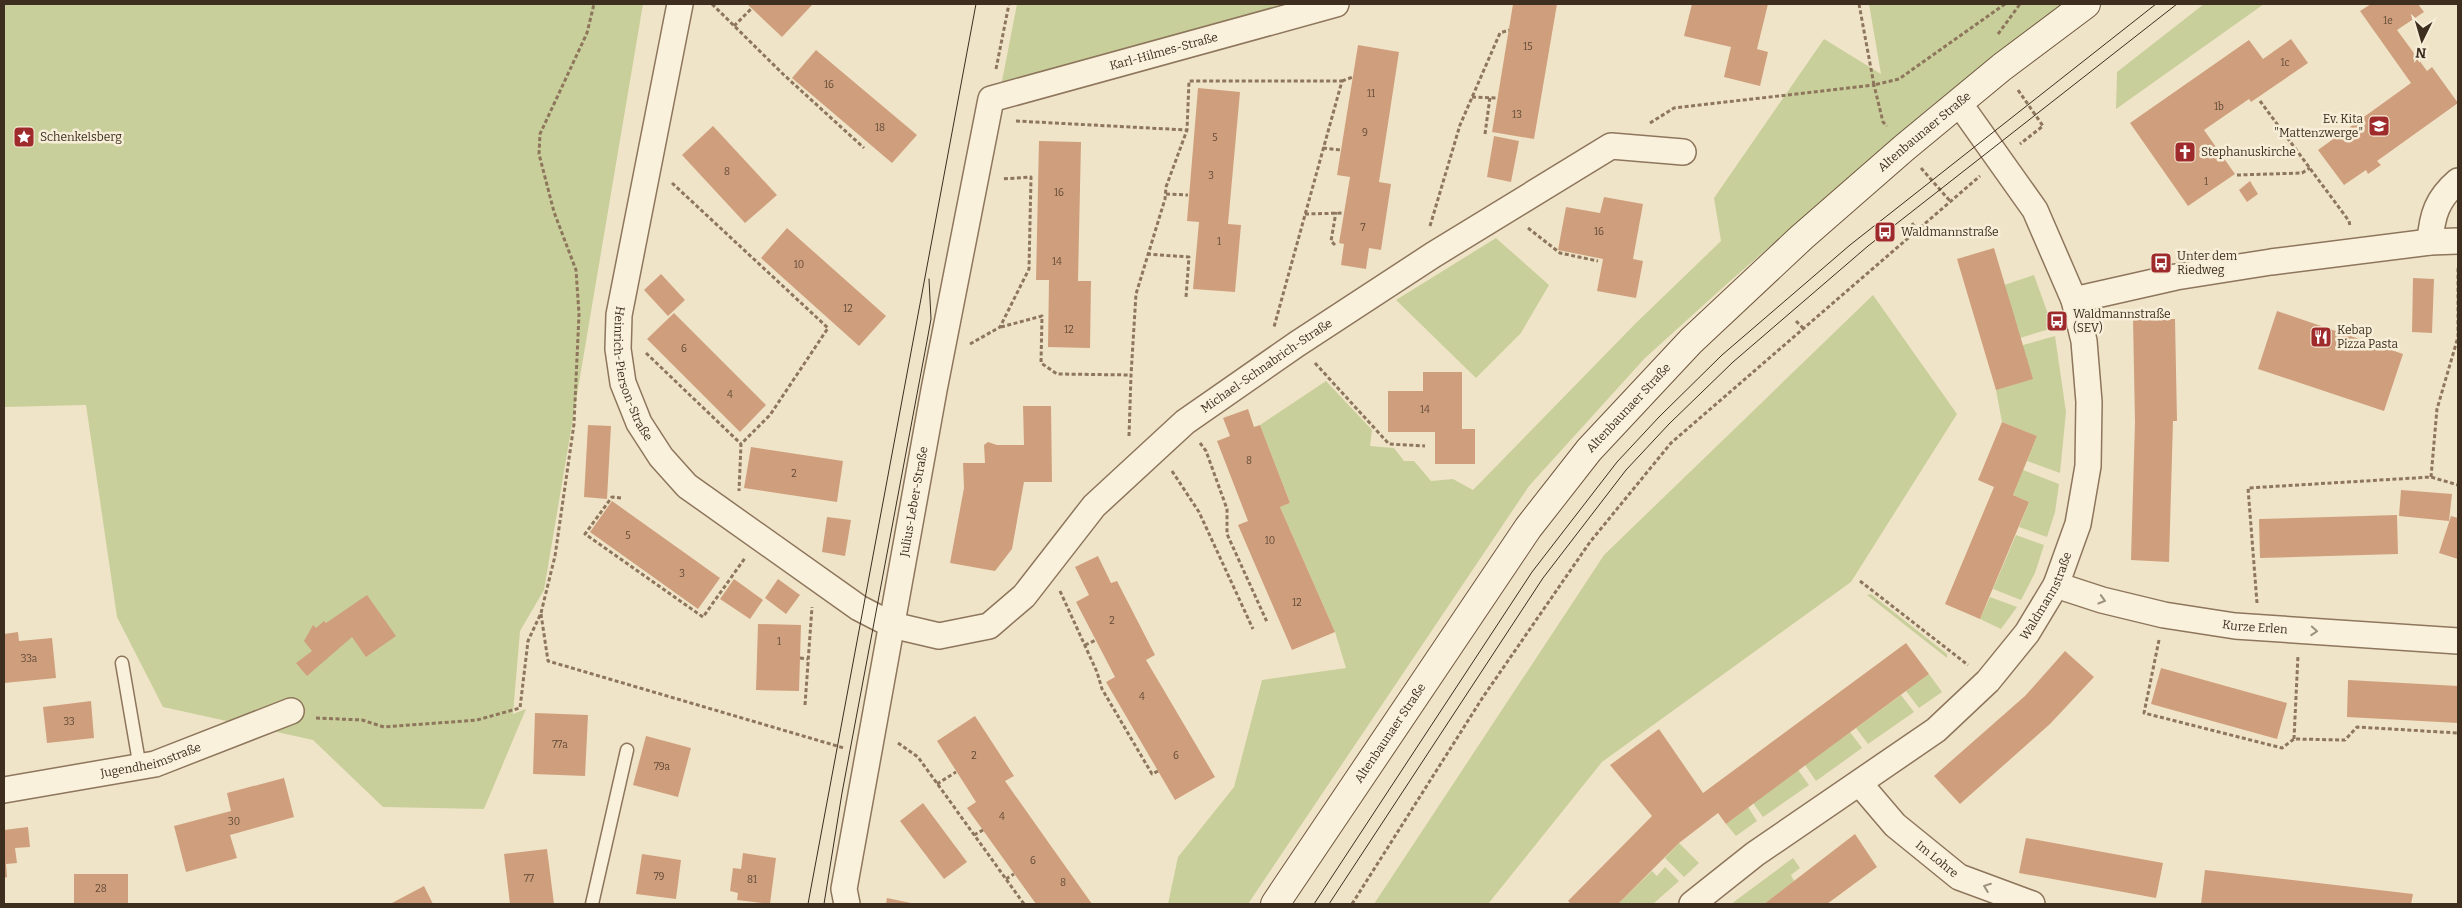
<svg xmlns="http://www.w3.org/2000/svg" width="2462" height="908" font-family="Bitter,serif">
  <rect width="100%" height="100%" fill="#f0e4c8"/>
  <!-- green -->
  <g fill="#c9cf9b">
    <polygon points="4,4 643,4 544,590 520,631 513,714 526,709 484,809 383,807 313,740 163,707 117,617 86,405 4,407"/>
    <polygon points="1017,4 1297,4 1009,86 1002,81"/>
    <polygon points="1869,4 2064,4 1929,108 1729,282 1645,358 1529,486 1248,904 1168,904 1178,857 1234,787 1262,680 1346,668 1335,632 1280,507 1290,503 1260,425 1326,381 1372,430 1370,446 1394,448 1404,461 1414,461 1431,481 1453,479 1473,490 1636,323 1721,241 1714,198 1824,39 1881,74"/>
    <polygon points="2204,4 2264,4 2116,109 2117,72"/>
    <polygon points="1496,238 1549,285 1521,333 1476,378 1396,300"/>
    <polygon points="2034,275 2053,328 2020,338 2004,285"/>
    <polygon points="1873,295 1957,414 1851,582 1602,762 1488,904 1374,904 1604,555"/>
    <polygon points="2055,336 2066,412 2060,473 2027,461 2037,436 2002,422 1996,390 2023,345"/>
    <polygon points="2023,470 2059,484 2055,512 2047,537 2019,527 2029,502 2013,495"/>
    <polygon points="2016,535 2044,545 2035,573 2021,600 1993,589"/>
    <polygon points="1871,594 1947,654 1947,658 1867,595"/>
    <polygon points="1990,597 2017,607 2001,629 1980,619"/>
    <polygon points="1929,674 1942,692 1919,708 1906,691"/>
    <polygon points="1901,695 1914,712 1868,744 1856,728"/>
    <polygon points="1850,732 1862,748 1816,781 1805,765"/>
    <polygon points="1798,770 1809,785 1763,817 1753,803"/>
    <polygon points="1748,807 1757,821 1736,836 1726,824"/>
    <polygon points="1679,843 1699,863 1684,877 1665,858"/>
    <polygon points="1793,858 1800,868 1791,875 1794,881 1764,904 1731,904"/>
    <polygon points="1665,867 1679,881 1653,904 1619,903 1652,871 1657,876"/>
  </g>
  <!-- building -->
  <g fill="#cf9f7d">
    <polygon points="747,4 811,4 812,5 782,37"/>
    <polygon points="1513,4 1557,4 1534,139 1492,132"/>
    <polygon points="1692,4 1768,4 1757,49 1768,52 1760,86 1724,77 1731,47 1684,36"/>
    <polygon points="2371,4 2418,4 2424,12 2397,30 2427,71 2432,67 2458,103 2377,161 2381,165 2368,174 2366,170 2344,185 2318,150 2411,83 2360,11"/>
    <polygon points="2291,39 2308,63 2251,102 2249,99 2204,130 2235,174 2188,206 2130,123 2249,40 2263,59"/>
    <polygon points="1358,45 1399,52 1379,182 1391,184 1381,250 1369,248 1366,269 1341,265 1344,244 1339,243 1350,177 1337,175"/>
    <polygon points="816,50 917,135 892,163 792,78"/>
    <polygon points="1198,88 1240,92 1228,224 1241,225 1235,292 1193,289 1199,222 1187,221"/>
    <polygon points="713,126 777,195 745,223 682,155"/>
    <polygon points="1494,136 1519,141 1511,182 1487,177"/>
    <polygon points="1039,141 1081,142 1078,281 1091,281 1090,348 1048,347 1049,280 1036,280"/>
    <polygon points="2250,181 2258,194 2247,202 2239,190"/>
    <polygon points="1604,197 1643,204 1633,259 1643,261 1636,298 1597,291 1603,259 1558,250 1566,207 1600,213"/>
    <polygon points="787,228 886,316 859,346 761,258"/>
    <polygon points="1994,248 2033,379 1996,390 1957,259"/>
    <polygon points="661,274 685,300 668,316 644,290"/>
    <polygon points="2413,278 2434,279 2432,333 2412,332"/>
    <polygon points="2277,311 2403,354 2384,411 2258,369"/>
    <polygon points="674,313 766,405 740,432 647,339"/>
    <polygon points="2133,319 2175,319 2177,421 2173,421 2169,562 2131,560 2135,422"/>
    <polygon points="1423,372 1462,372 1462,429 1475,429 1475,464 1435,464 1435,432 1388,432 1388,391 1423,391"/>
    <polygon points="1023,406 1051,406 1052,482 1024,482 1012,549 995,571 950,563 964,488 963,463 985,463 984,445 988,442 997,445 1024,445"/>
    <polygon points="1248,409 1254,427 1260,425 1290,503 1280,507 1335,632 1292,650 1238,525 1248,521 1217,441 1230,436 1223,418"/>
    <polygon points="2002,422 2037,436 2013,495 2029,502 1980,619 1945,604 1994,487 1978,480"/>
    <polygon points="588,425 611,426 607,499 584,497"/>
    <polygon points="751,447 843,461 837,502 744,488"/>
    <polygon points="2401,490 2452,494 2449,521 2399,516"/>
    <polygon points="612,501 720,578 698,609 590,532"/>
    <polygon points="2397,515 2398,554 2260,558 2259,519"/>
    <polygon points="2451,516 2458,518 2458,559 2439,553"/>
    <polygon points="827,517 851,520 845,556 822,552"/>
    <polygon points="1098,556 1111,583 1117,581 1155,655 1146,660 1215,777 1175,800 1106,682 1115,677 1076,602 1089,595 1075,567"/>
    <polygon points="734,579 763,600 750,619 720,599"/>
    <polygon points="778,579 800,595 786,614 765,598"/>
    <polygon points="367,595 396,636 366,657 352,637 307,676 296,663 312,651 304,641 313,625 316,628 324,621 326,623"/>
    <polygon points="758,624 801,625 799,691 756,690"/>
    <polygon points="18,632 19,641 52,638 56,678 4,683 4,634"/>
    <polygon points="1906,643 1929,674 1726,824 1718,813 1679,843 1618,904 1571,904 1568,901 1652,816 1610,765 1659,729 1703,793"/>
    <polygon points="2065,651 2094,677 2050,724 1960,804 1934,776 2025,696"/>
    <polygon points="2161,668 2287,703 2277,739 2151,704"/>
    <polygon points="2348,680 2458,686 2458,723 2347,717"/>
    <polygon points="91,701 94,738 47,743 43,707"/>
    <polygon points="535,713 588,715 585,776 533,774"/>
    <polygon points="975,716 1014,776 1005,781 1092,904 1036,904 967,808 976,802 937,741"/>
    <polygon points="646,736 691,748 678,797 633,785"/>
    <polygon points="284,778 294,817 230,835 237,858 186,872 174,826 231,811 227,793"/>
    <polygon points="923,803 967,862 944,879 900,821"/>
    <polygon points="28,827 30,847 15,848 17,863 6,864 7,877 4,878 4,830"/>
    <polygon points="1855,834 1877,867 1827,904 1764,904"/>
    <polygon points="2026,838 2163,863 2156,898 2019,873"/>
    <polygon points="547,849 554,904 510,904 504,854"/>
    <polygon points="743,853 776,858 770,904 737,900 738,893 730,891 733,868 741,869"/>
    <polygon points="642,854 681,860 676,899 636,894"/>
    <polygon points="2205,870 2413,894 2411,904 2201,904"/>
    <rect x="74" y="874" width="54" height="30"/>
    <polygon points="424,886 433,904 393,904 392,903"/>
    <polygon points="887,898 911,903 911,904 886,904"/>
  </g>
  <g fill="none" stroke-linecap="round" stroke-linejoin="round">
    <!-- service casing -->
    <g stroke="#8d765c" stroke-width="15">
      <g id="service">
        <polyline points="122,663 140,768"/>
        <polyline points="592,904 627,750"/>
      </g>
    </g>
    <!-- minor casing -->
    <g stroke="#8d765c" stroke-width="28">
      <g id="minor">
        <path id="s1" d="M680,4l-61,311 -1,34 5,34 16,40 22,34 26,29 172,122 33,17 47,11 50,-10 35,-30 70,-90 91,-84 112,-78 136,-89 178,-109 72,6"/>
        <path d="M2430,242c2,-27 7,-43 28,-61"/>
        <polyline points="2074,300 2176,277 2271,262 2430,242 2458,241"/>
        <path id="s2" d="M2056,585l46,15 62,15 71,11 223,15"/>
        <path id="s3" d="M1860,784l35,41 64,52 73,27"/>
        <path id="s4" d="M4,790l151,-26 136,-53"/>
        <path id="s5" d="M847,904l-3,-15 90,-499 57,-291 345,-95"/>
        <path id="s6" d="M1692,904l63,-50 181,-124 52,-49 39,-48 29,-48 22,-61 10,-58 1,-64 -5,-61 -10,-41 -39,-90 -76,-107"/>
      </g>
    </g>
    <!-- secondary casing -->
    <g stroke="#6f573f" stroke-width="30">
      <g id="secondary">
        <path id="s7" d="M1275,904l253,-376 61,-78 102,-109 111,-104 102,-89 98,-81 84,-63"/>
      </g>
    </g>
    <!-- path -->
    <g stroke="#8d765c" stroke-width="3" stroke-dasharray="4 2.5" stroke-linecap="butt">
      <polyline points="712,4 784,75 864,148"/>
      <polyline points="1859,4 1874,85 1899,79 2005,4"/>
      <polyline points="734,26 752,8"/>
      <polyline points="1998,34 2020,4"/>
      <polyline points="996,69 1009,4"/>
      <polyline points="1342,81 1353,77"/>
      <polyline points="2018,90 2043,126 2020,144"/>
      <polyline points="1472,97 1497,98"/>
      <polyline points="2260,101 2349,221 2350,226"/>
      <polyline points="1016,121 1187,130 1189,81 1342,81 1274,327"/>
      <polyline points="1650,123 1674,108 1874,85 1883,122 1887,126"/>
      <polyline points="1485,134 1490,97"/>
      <polyline points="1323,148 1341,150"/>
      <polyline points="1921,168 1950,201"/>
      <polyline points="2237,175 2302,173 2310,168"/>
      <polyline points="672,183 828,328 770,415 741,444 739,491"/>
      <polyline points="1166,194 1188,195"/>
      <polyline points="1305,214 1344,213"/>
      <polyline points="1912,223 1917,230"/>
      <polyline points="1430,226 1460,125 1500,33 1509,30"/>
      <polyline points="1528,228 1560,253 1598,261"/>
      <polyline points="1335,245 1331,241 1336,212"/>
      <polyline points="1147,254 1189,257 1186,297"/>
      <polyline points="1796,321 1803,328"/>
      <polyline points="1001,327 1042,316 1041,363 1057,374 1131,375"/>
      <polyline points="970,344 1000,327 1029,269 1031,177 1002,179"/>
      <polyline points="646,353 741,444"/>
      <polyline points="1315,363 1389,444 1425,446"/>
      <polyline points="1129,436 1131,375 1136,294 1165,199 1166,187 1187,130"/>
      <polyline points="1200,443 1206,451 1227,509 1227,534 1267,622"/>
      <polyline points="1172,471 1199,512 1253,629"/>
      <polyline points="2431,477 2437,409 2458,337 2458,267"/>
      <polyline points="621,498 612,497 585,534 703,617 745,558"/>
      <polyline points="1860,581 1968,665"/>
      <polyline points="1060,591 1097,672 1102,689 1152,774 1158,771"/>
      <polyline points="2257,603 2248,488 2431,477 2458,485"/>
      <polyline points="541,614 548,661 844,748"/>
      <polyline points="2159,640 2144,713 2282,748 2294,739 2345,740 2357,727 2458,733"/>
      <polyline points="1085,645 1096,640"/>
      <polyline points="800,658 808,659"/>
      <polyline points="805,705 812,607"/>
      <polyline points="316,718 362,720 384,727 477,720 520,708 528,641 541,613 555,556 574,424 579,314 576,270 554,212 539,154 540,134 587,33 594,4"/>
      <polyline points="2294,739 2298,655"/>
      <polyline points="898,743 918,757 1024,904"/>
      <polyline points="937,784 956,772"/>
      <polyline points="974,835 983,830"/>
      <polyline points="1006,879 1014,874"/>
      <polyline points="1352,904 1483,697 1590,542 1671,443 1980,176"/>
    </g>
    <!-- service -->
    <use href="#service" stroke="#faf1dc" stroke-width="12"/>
    <!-- minor -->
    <use href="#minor" stroke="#faf1dc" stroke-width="25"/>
    <!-- secondary -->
    <use href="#secondary" stroke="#faf1dc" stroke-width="28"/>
    <!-- tram -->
    <g stroke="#3d2e20" stroke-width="1">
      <polyline points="808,904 976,4"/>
      <polyline points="824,904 842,793 927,341 931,319 929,279"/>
      <polyline points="1314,904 1532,572 1617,462 1659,417 1722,355 1850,245 2156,4"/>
      <polyline points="1329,904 1543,578 1626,470 1669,424 1733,362 1868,246 2177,4"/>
    </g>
  </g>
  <!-- one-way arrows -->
  <defs><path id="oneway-chevron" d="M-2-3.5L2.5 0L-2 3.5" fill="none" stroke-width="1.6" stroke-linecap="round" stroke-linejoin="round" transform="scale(1.25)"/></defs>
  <g stroke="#9c907e">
    <use href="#oneway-chevron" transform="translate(2102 600) rotate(16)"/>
    <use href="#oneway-chevron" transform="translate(2314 631) rotate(4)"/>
    <use href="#oneway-chevron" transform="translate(1987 887) rotate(-159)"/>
  </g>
  <!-- icons -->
  <defs>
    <g id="school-square" transform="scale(1.125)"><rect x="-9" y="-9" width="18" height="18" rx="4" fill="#9e2a2b" stroke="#f7eed8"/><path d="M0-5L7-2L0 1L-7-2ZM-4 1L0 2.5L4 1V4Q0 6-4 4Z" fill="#fff"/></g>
    <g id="sight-square" transform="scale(1.125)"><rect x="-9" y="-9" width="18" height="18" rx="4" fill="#9e2a2b" stroke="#f7eed8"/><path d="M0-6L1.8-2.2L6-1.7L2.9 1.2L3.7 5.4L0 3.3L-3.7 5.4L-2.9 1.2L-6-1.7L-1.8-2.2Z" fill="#fff"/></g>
    <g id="church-square" transform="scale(1.125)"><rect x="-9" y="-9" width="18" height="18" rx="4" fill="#9e2a2b" stroke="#f7eed8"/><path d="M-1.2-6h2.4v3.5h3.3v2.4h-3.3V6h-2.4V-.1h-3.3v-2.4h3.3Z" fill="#fff"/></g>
    <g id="bus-square" transform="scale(1.125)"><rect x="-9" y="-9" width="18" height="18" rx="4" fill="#9e2a2b" stroke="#f7eed8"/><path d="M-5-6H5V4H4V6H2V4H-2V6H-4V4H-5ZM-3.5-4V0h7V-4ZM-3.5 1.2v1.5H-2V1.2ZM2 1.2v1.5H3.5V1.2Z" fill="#fff"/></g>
    <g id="restaurant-square" transform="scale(1.125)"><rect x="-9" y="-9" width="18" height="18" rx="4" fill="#9e2a2b" stroke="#f7eed8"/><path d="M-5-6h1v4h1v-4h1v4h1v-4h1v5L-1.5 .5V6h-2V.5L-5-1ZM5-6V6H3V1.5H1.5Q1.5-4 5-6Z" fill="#fff"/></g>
  </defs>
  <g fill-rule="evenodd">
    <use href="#school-square" x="2379" y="126"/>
    <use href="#sight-square" x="24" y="137"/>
    <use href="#church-square" x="2185" y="152"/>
    <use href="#bus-square" x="1885" y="232"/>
    <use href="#bus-square" x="2161" y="263"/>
    <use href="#bus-square" x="2057" y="321"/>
    <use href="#restaurant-square" x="2321" y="337"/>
  </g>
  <g text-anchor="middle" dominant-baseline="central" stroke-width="5" stroke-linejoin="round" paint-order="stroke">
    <!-- number labels -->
    <g font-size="10" fill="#624a37">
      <text x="2388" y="21">1e</text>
      <text x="1528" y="47">15</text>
      <text x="2285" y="63">1c</text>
      <text x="829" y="85">16</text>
      <text x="1371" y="94">11</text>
      <text x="2219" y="107">1b</text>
      <text x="1517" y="115">13</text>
      <text x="880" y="128">18</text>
      <text x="1365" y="133">9</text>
      <text x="1215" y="138">5</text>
      <text x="727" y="172">8</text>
      <text x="1211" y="176">3</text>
      <text x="2206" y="182">1</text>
      <text x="1059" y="193">16</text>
      <text x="1363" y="228">7</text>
      <text x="1599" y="232">16</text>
      <text x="1219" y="242">1</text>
      <text x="1057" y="262">14</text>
      <text x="799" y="265">10</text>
      <text x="848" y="309">12</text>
      <text x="1069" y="330">12</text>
      <text x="684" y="349">6</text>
      <text x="730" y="395">4</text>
      <text x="1425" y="410">14</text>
      <text x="1249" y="461">8</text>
      <text x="794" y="474">2</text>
      <text x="628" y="536">5</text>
      <text x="1270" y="541">10</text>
      <text x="682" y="574">3</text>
      <text x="1297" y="603">12</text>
      <text x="1112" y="621">2</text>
      <text x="779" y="642">1</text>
      <text x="29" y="659">33a</text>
      <text x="1142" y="697">4</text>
      <text x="69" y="722">33</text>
      <text x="560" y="745">77a</text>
      <text x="974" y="756">2</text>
      <text x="1176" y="756">6</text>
      <text x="662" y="767">79a</text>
      <text x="1002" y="817">4</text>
      <text x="234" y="822">30</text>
      <text x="1033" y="861">6</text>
      <text x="659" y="877">79</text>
      <text x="529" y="879">77</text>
      <text x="752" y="880">81</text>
      <text x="1063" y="883">8</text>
      <text x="101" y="889">28</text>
    </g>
    <!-- street labels -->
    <g font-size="12" fill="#3d2e20" stroke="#f7eed8">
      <text stroke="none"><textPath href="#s5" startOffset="998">Karl-Hilmes-Straße</textPath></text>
      <text stroke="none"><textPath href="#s7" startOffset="1015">Altenbaunaer Straße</textPath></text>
      <text stroke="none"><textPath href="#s1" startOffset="1238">Michael-Schnabrich-Straße</textPath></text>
      <text stroke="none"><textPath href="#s1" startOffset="378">Heinrich-Pierson-Straße</textPath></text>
      <text stroke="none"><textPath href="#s7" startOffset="610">Altenbaunaer Straße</textPath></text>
      <text stroke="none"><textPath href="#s5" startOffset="409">Julius-Leber-Straße</textPath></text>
      <text stroke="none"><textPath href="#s6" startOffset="475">Waldmannstraße</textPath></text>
      <text stroke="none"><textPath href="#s2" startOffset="204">Kurze Erlen</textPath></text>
      <text stroke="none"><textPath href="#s7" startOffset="206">Altenbaunaer Straße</textPath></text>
      <text stroke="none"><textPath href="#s4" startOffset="150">Jugendheimstraße</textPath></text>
      <text stroke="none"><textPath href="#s3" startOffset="108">Im Lohre</textPath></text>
    </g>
    <!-- poi labels -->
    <g font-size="12" fill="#3d2e20" stroke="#f7eed8" text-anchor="start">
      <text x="2363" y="119" text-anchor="end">Ev. Kita<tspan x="2363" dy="14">"Mattenzwerge"</tspan></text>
      <text x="40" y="137">Schenkelsberg</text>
      <text x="2201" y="152">Stephanuskirche</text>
      <text x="1901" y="232">Waldmannstraße</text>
      <text x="2177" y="256">Unter dem<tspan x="2177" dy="14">Riedweg</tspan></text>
      <text x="2073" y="314">Waldmannstraße<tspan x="2073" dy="14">(SEV)</tspan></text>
      <text x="2337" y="330">Kebap<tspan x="2337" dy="14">Pizza Pasta</tspan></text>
    </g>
  </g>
  <!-- border -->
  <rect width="2462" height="908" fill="none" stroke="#3d2e20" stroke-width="10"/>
  <!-- north arrow -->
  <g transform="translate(2422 40) rotate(185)" stroke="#f7eed8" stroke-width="4" paint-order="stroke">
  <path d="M0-4L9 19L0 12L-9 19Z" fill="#3d2e20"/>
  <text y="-8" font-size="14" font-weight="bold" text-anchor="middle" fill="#3d2e20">N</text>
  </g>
</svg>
